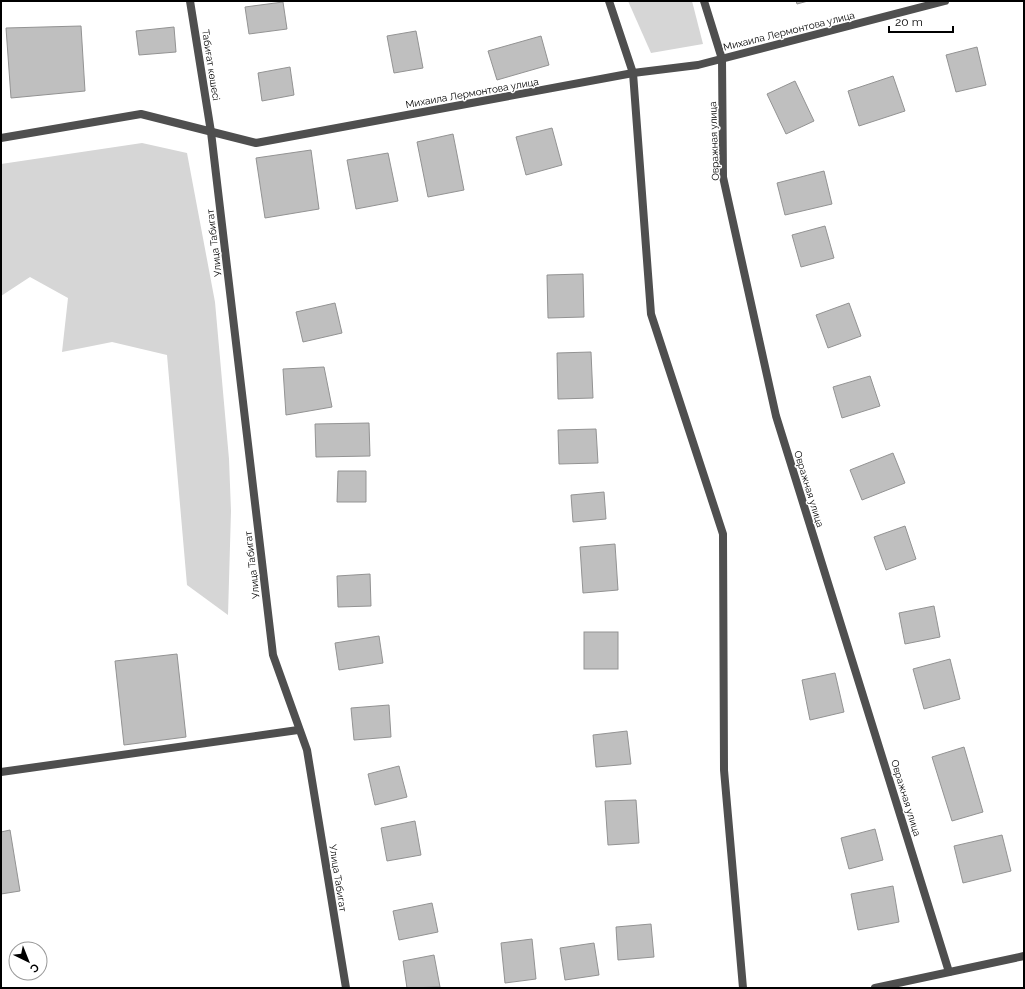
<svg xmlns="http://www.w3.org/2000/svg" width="1025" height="989" font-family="Raleway,sans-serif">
  <rect width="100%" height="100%" fill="#fff"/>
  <!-- green -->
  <g fill="#d6d6d6">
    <polygon points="628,1 692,1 703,44 651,53"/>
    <polygon points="142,143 187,153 215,302 229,459 231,511 228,615 187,585 167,355 112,342 62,352 68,298 30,277 1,296 1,164"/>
  </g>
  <!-- building -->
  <g fill="#bfbfbf" stroke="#939393">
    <polygon points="796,1 808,1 797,4"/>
    <polygon points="283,2 287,29 249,34 245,7"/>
    <polygon points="81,26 85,91 11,98 6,28"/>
    <polygon points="174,27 176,52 139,55 136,31"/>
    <polygon points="416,31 423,68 394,73 387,36"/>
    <polygon points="541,36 549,65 497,80 488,51"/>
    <polygon points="977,47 986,85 956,92 946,55"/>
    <polygon points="290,67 294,95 262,101 258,73"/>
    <polygon points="893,76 905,111 859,126 848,91"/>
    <polygon points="795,81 814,121 786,134 767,94"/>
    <polygon points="552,128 562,165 526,175 516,137"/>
    <polygon points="453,134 464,190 428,197 417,142"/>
    <polygon points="311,150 319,209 265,218 256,158"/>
    <polygon points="388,153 398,201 356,209 347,160"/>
    <polygon points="824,171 832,204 785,215 777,183"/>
    <polygon points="825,226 834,258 801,267 792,235"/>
    <polygon points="583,274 584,317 548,318 547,275"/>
    <polygon points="335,303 342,333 303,342 296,312"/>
    <polygon points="849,303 861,336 828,348 816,315"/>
    <polygon points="591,352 593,398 558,399 557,353"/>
    <polygon points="324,367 332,407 286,415 283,369"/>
    <polygon points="870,376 880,406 842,418 833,387"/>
    <polygon points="369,423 370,456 316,457 315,424"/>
    <polygon points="596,429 598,463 559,464 558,430"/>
    <polygon points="893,453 905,483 862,500 850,470"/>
    <polygon points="338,471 366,471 366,502 337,502"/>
    <polygon points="604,492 606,519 573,522 571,495"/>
    <polygon points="905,526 916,559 886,570 874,537"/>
    <polygon points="615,544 618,590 583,593 580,547"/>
    <polygon points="370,574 371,606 338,607 337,576"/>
    <polygon points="934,606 940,637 905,644 899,613"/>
    <rect x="584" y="632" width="34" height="37"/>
    <polygon points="379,636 383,663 339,670 335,643"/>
    <polygon points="177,654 186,737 124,745 115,661"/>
    <polygon points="950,659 960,699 924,709 913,669"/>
    <polygon points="835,673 844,712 810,720 802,680"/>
    <polygon points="389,705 391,737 354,740 351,708"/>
    <polygon points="627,731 631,764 596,767 593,735"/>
    <polygon points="964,747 983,812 952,821 932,757"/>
    <polygon points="399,766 407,797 375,805 368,774"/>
    <polygon points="636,800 639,843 608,845 605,801"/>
    <polygon points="415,821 421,855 387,861 381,828"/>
    <polygon points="875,829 883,860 849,869 841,838"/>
    <polygon points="10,830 20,891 1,894 1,832"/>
    <polygon points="1002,835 1011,871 963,883 954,846"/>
    <polygon points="893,886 899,922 858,930 851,894"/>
    <polygon points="432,903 438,932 399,940 393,911"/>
    <polygon points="651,924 654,957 618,960 616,927"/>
    <polygon points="532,939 536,979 505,983 501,943"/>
    <polygon points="594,943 599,975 565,980 560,948"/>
    <polygon points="434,955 440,987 407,988 403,961"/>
  </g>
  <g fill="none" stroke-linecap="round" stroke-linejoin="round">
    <!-- service -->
    <polyline stroke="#4f4f4f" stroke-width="8" points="1,772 298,730"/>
    <!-- minor -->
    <g stroke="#4f4f4f" stroke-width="8">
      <polyline points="190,1 211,132 273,655 307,750 346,988"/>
      <polyline points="609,1 633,73 651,314 723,534 724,770 743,988"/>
      <polyline points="704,1 722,59 723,177 776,416 949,972"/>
      <polyline points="1,138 141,114 256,143 633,73 698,65 945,1"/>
      <polyline points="875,988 1024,956"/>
    </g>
  </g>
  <g text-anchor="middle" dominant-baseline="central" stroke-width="3" stroke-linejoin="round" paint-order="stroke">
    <!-- street labels -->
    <g font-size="10" fill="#000" stroke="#fff">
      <text transform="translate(789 31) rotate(-14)">Михаила Лермонтова улица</text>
      <text transform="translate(211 65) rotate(81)">Табиғат көшесі</text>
      <text transform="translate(472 93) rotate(-10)">Михаила Лермонтова улица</text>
      <text transform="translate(714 141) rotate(-92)">Овражная улица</text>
      <text transform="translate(214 243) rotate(-97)">Улица Табигат</text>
      <text transform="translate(809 489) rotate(73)">Овражная улица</text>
      <text transform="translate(252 565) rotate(-97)">Улица Табигат</text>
      <text transform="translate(906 798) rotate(73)">Овражная улица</text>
      <text transform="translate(338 878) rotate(81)">Улица Табигат</text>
    </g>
  </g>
  <!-- border -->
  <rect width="1025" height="989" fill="none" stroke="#000000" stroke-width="4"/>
  <!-- north arrow -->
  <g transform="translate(28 961) rotate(137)"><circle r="19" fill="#ffffff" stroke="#999999"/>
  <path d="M0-3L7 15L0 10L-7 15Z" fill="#000000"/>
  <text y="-6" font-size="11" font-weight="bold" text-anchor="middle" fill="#000000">С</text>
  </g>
  <!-- scale -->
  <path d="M889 26v6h64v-6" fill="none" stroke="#000000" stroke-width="2"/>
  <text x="895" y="26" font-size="12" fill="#000000" stroke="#ffffff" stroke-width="3" paint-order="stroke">20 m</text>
</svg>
